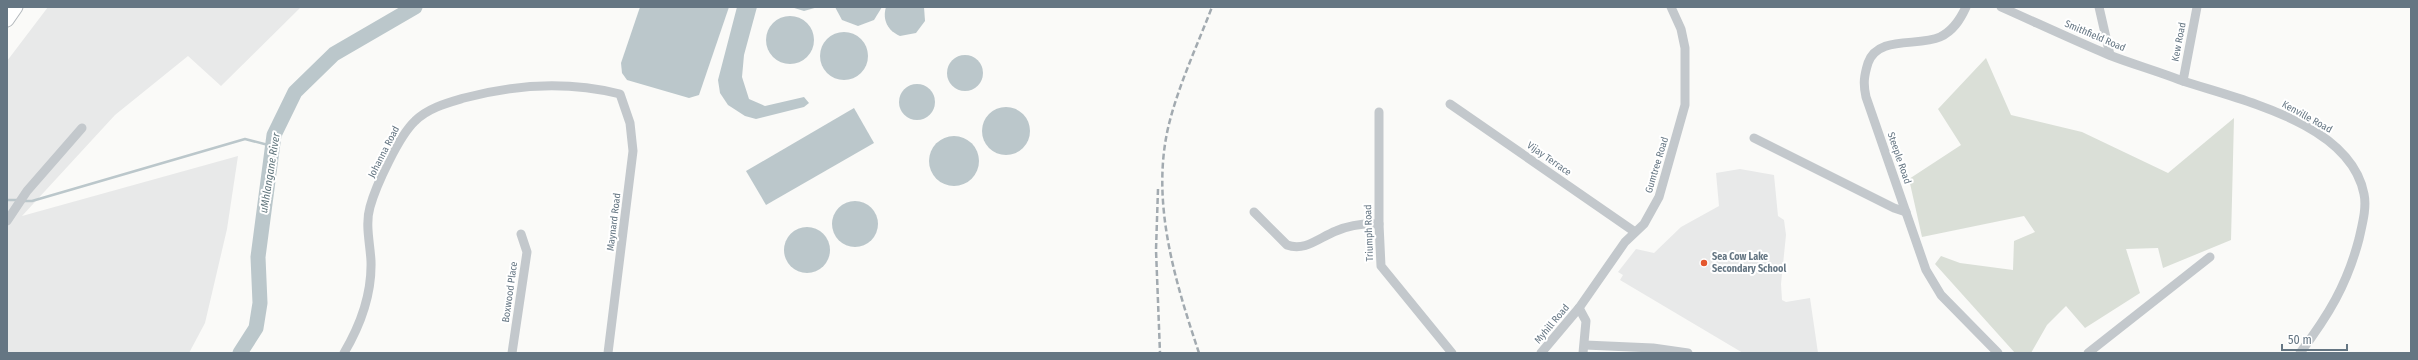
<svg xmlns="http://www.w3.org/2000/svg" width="2418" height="360" font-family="'Fira Sans Condensed',sans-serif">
  <rect width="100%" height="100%" fill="#fafaf8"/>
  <!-- built -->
  <g fill="#e8e9e9">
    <polygon points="48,7 301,7 221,86 188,56 115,115 22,216 238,156 227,229 205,323 189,353 7,353 7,61"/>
    <polygon points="1740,169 1774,175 1778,216 1784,220 1786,235 1781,284 1782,300 1786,302 1810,298 1818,353 1743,353 1620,280 1623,275 1618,272 1636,249 1654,253 1681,227 1719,206 1716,173"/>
  </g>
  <!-- green -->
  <polygon fill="#dadfd7" points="1986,58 2011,115 2082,132 2168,173 2234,118 2231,240 2163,268 2158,248 2126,249 2140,293 2085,328 2066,306 2047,325 2031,353 2015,353 1935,264 1941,256 1960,263 2013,270 2014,241 2035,232 2024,216 1922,237 1909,179 1961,145 1938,109"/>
  <!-- water -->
  <g fill="#bbc7cb">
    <polygon points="640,7 729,7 699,95 689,98 627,80 622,73 621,63"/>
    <polygon points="737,7 757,7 744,55 742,77 749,99 765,106 804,97 809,103 804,107 756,119 745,116 728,105 720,93 718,80"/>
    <polygon points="791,7 818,7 804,11"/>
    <polygon points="835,7 882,7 874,20 858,26 842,20"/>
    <path d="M886,7h38l1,14 -9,12 -16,3c-12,-5 -18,-16 -14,-29z"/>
    <circle cx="790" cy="40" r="24"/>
    <circle cx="844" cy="56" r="24"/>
    <circle cx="965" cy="73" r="18"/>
    <circle cx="917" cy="102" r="18"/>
    <circle cx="1006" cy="131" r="24"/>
    <polygon points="854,108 874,143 766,205 746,171"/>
    <circle cx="954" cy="161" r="25"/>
    <circle cx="855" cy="224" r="23"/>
    <circle cx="807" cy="250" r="23"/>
  </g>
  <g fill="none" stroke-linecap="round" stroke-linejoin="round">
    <!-- stream -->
    <g stroke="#bbc7cb" stroke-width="2.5">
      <polyline points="7,200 18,200"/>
      <polyline points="23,201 32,201 245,139 272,146"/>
    </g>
    <!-- river -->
    <polyline stroke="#bbc7cb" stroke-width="15" points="240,353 256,328 260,303 258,257 274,135 295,92 334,54 415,7"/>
    <!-- highway casing -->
    <g stroke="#b4b9bd" stroke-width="15">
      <polyline id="highway" points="7,20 16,7"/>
    </g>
    <!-- minor -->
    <g stroke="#c3c8cc" stroke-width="9">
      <path d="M1966,7c-6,13 -13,24 -26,30 -22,10 -62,-2 -72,26 -4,13 -5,21 -2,34l60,173 15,25 57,58"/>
      <path d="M2001,7c36,16 72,33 108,48 23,9 48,16 71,25 59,20 170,42 184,114 3,14 -2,31 -5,45 -12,46 -31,77 -59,114"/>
      <polyline points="2099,7 2110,55"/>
      <polyline points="2183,81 2197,7"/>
      <polyline points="1450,104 1635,232"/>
      <polyline points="1379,112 1379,224 1381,266 1452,353"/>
      <polyline points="1754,138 1894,208 1906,212"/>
      <path d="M1254,212l33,33c18,7 33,-8 49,-14 14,-6 28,-8 43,-7"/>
      <polyline points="7,221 27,191 82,128"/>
      <polyline points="1579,308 1586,321 1583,353"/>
      <polyline points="1585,345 1653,348 1688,353"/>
      <path d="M344,353c16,-27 28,-60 27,-92 -1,-18 -6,-37 -1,-54 6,-22 29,-71 45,-86 13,-13 32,-18 49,-23 52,-14 103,-17 156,-4l10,29 3,28 -25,202"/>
      <polyline points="512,353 527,252 521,234"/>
      <polyline points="1541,353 1579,308 1625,242 1644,224 1659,197 1685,105 1685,48 1681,29 1671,7"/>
      <polyline points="2088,353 2210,257"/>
    </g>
    <!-- highway -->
    <use href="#highway" stroke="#fff" stroke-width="13"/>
    <!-- rail -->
    <g stroke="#a2aab0" stroke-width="2.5" stroke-dasharray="6 3" stroke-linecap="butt">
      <polyline points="1158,189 1156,250 1160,353"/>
      <path d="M1199,353c-24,-72 -49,-152 -30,-229 10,-40 28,-78 43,-117"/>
    </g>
  </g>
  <!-- markers -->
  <circle fill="#e4572e" stroke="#fff" stroke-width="1.5" cx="1704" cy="263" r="4"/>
  <g text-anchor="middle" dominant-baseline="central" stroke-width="4" stroke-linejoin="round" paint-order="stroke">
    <!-- street labels -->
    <g font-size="10" fill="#657683" stroke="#fff">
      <text transform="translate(2095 36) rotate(23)">Smithfield Road</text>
      <text transform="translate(2179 42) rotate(-79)">Kew Road</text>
      <text transform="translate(2307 117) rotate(29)">Kenville Road</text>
      <text transform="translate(384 152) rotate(-63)">Johanna Road</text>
      <text transform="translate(1899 158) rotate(71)">Steeple Road</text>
      <text transform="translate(1549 159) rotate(35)">Vijay Terrace</text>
      <text transform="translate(1657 165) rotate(-73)">Gumtree Road</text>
      <text transform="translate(614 222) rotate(-83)">Maynard Road</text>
      <text transform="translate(1369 233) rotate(-92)">Triumph Road</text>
      <text transform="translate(510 292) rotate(-82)">Boxwood Place</text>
      <text transform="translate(1552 324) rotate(-50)">Myhill Road</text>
    </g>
    <!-- poi labels -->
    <g font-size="10" font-weight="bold" fill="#657683" stroke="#fff" text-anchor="start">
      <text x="1712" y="257">Sea Cow Lake<tspan x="1712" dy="12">Secondary School</tspan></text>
    </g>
    <!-- water labels -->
    <g font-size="11" font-style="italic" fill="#60757c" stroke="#fff">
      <text transform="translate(270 173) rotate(-81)">uMhlangane River</text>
    </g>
  </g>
  <!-- border -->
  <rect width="2418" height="360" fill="none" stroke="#657683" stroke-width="16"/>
  <!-- scale -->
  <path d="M2282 344v6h65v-6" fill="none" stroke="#657683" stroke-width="2"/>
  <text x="2288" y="344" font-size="12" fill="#657683" stroke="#ffffff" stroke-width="3" paint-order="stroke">50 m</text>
</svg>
